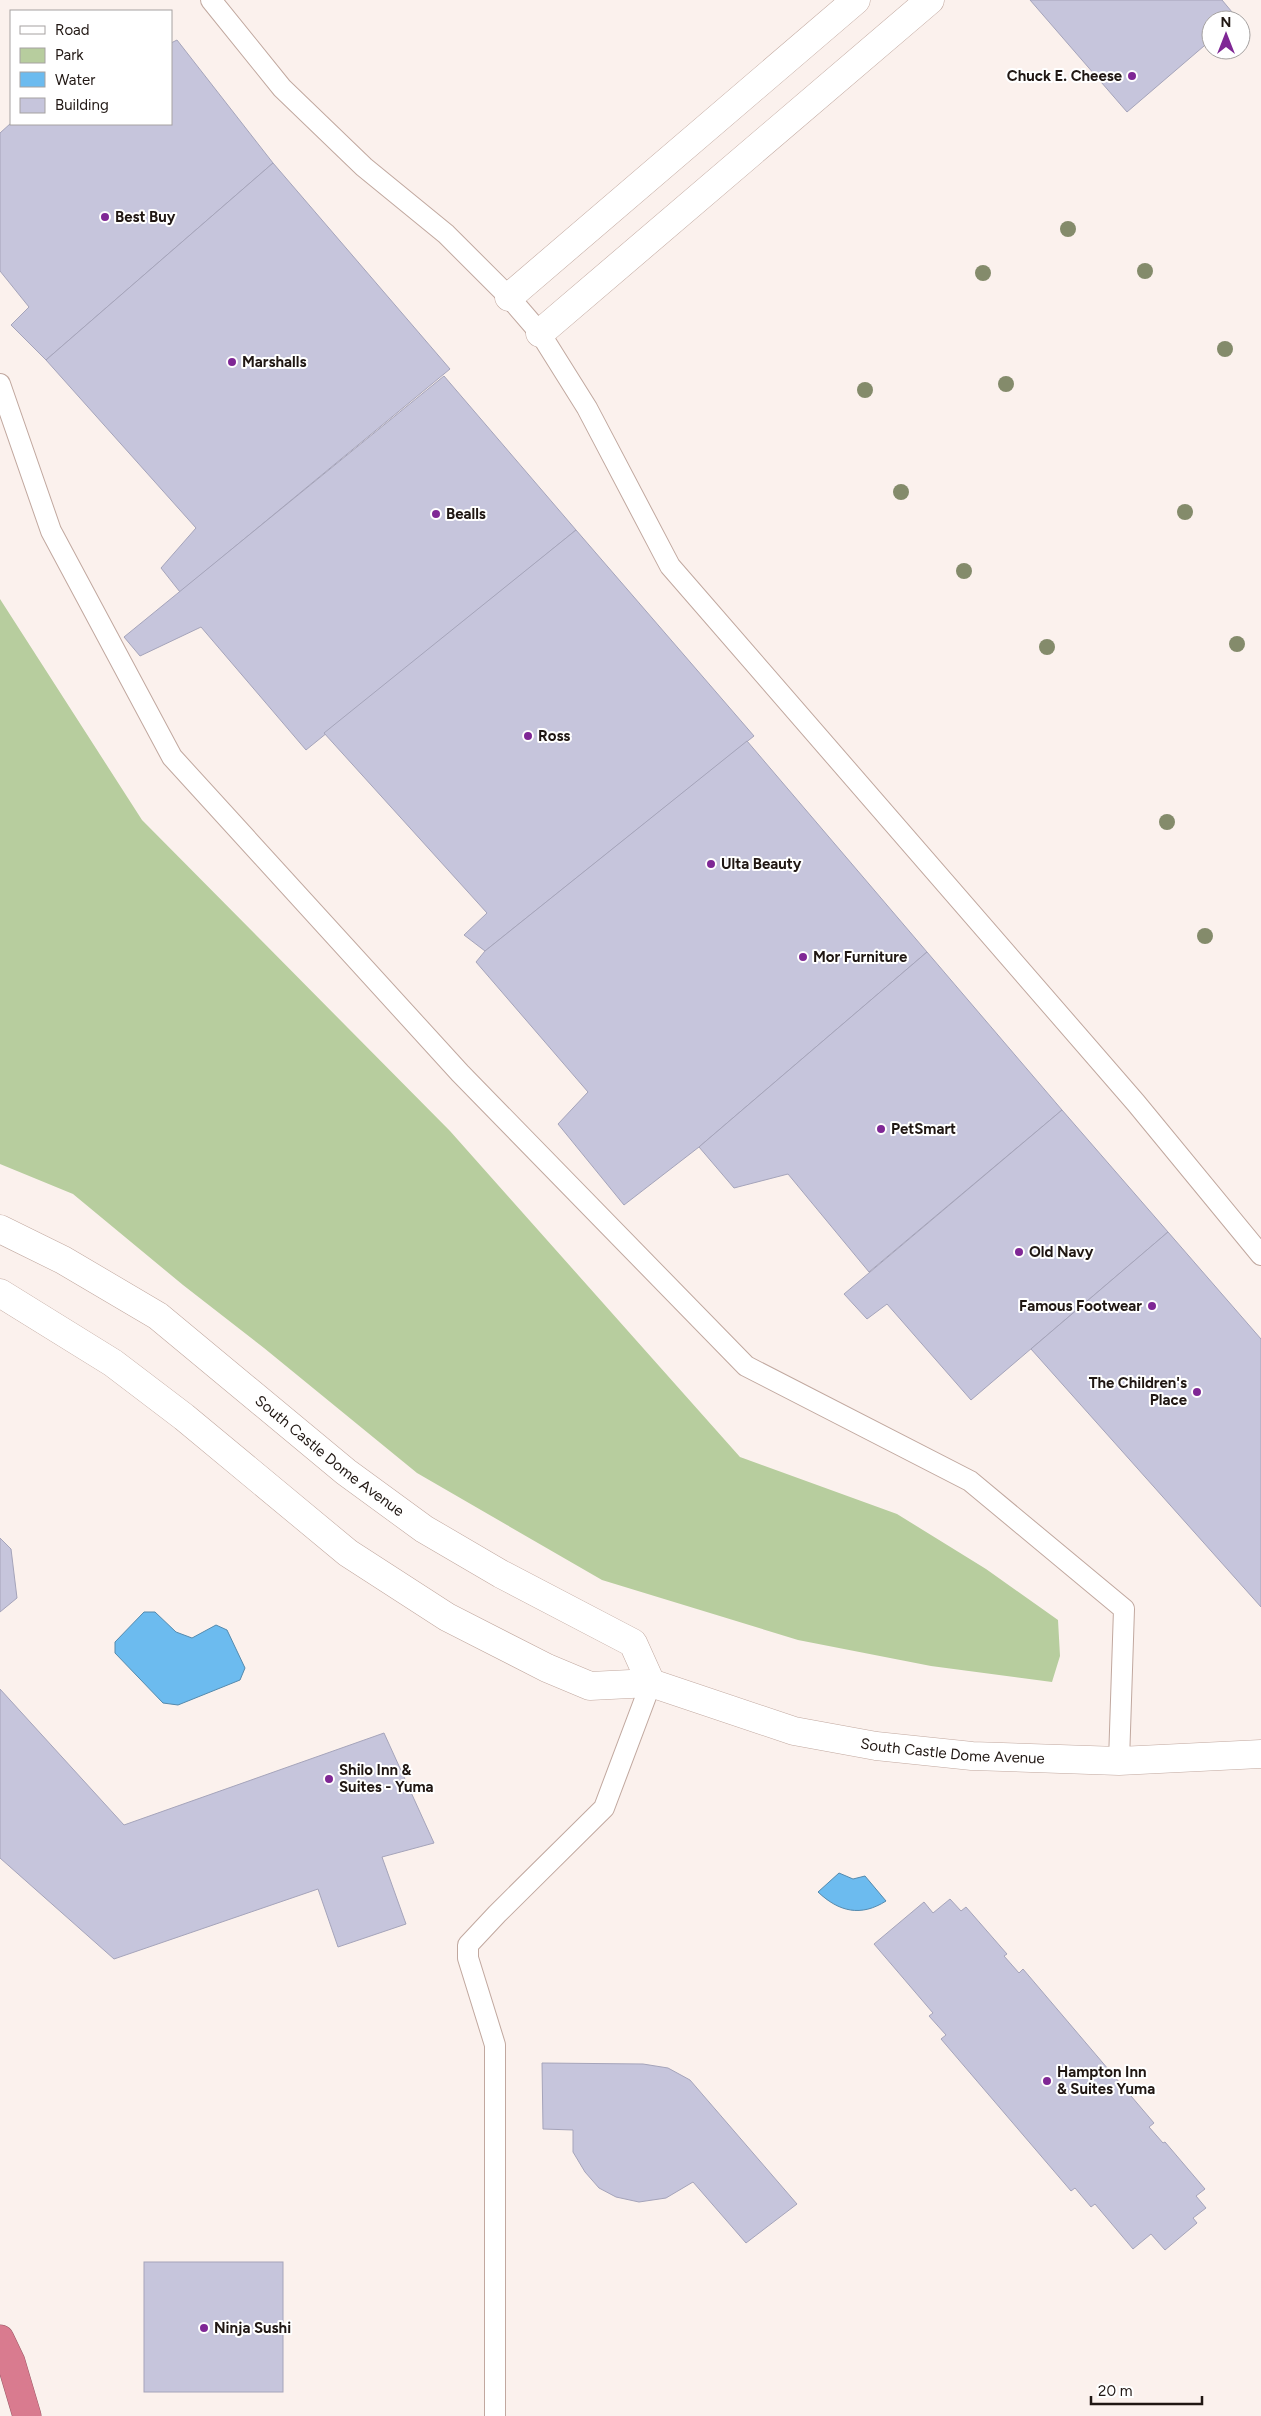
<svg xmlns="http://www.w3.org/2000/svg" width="1261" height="2416" font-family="Figtree,sans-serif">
  <rect width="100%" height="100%" fill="#fbf1ed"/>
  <!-- green -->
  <polygon fill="#b7cd9e" points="0,599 142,820 450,1131 740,1457 897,1514 986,1569 1058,1620 1060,1656 1052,1682 931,1666 798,1640 602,1580 417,1473 264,1348 183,1285 73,1194 0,1164"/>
  <!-- water -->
  <g fill="#6cbbef" stroke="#558aad">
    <polygon points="144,1612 155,1612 176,1632 192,1638 216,1625 227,1630 245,1668 240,1680 178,1705 163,1703 115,1653 115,1642"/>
    <path d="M839,1873l14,6 12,-3 21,25c-25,16 -47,11 -68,-9z"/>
  </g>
  <!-- building -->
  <g fill="#c6c5dc" stroke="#a5a4ba">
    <polygon points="1030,0 1222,0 1237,18 1235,20 1211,20 1211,40 1127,112"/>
    <polygon points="177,40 273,163 46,360 11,325 29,307 0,271 0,133 11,123 171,124 171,43"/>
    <polygon points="273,163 450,369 180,592 161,568 196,528 46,360"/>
    <polygon points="444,376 576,530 306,750 201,627 140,656 124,637"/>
    <polygon points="576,530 754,736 485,951 464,935 487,913 324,733"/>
    <polygon points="747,741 927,952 699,1147 624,1205 558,1124 588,1092 476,962 485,951"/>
    <polygon points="927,952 1062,1110 869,1272 788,1174 734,1188 699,1147"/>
    <polygon points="1062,1110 1168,1232 971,1400 887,1304 867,1319 844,1294"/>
    <polygon points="1168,1232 1261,1339 1261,1607 1031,1349"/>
    <polygon points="0,1538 11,1549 17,1598 0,1612"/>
    <polygon points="0,1689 124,1825 384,1733 434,1843 382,1857 406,1924 338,1947 318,1889 114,1959 0,1858"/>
    <polygon points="950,1899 961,1911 966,1907 1007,1954 1004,1956 1019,1973 1023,1969 1154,2123 1149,2127 1163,2143 1165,2142 1205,2189 1196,2196 1206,2208 1193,2218 1197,2223 1165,2250 1151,2234 1133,2249 1095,2204 1091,2207 1075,2188 1071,2191 941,2039 946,2035 929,2016 933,2013 874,1944 924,1902 933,1913"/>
    <polygon points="542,2063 643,2064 668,2068 690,2080 797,2204 746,2243 693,2182 666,2198 639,2202 616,2197 599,2188 585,2172 573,2152 573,2130 543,2129"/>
    <rect x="144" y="2262" width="139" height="130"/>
  </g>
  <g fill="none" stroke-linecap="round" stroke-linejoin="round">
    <!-- service casing -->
    <g stroke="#c1a89f" stroke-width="22">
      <g id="service">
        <polyline points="211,0 282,88 364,167 446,234 509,297 540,333 587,408 670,566 1136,1103 1261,1255"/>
        <polyline points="0,384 51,531 172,757 460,1073 746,1366 970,1481 1124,1609 1119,1761"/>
        <polyline points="495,2416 495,2045 468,1958 468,1945 497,1914 604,1808 651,1683"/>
      </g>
    </g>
    <!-- minor casing -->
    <g stroke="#c1a89f" stroke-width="29">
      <g id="minor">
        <polyline points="509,297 856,0"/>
        <polyline points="540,333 930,0"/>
      </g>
    </g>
    <!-- tertiary casing -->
    <g stroke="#c1a89f" stroke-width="29">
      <g id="tertiary">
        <path id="s1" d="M0,1229l63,31 95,56 188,156 78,57 77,45 132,69 18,40"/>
        <path id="s2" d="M0,1293l113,70 71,54 164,136 99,64 100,51 43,18 61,-3 143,48 82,15 96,10 147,5 142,-7"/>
      </g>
    </g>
    <!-- motorway casing -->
    <g stroke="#985864" stroke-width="29">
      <polyline id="motorway" points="0,2339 11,2362 27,2416"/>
    </g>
    <!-- service -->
    <use href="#service" stroke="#fff" stroke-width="20"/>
    <!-- minor -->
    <use href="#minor" stroke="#fff" stroke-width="28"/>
    <!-- tertiary -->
    <use href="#tertiary" stroke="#fff" stroke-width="28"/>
    <!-- motorway -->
    <use href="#motorway" stroke="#d97b8f" stroke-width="28"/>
  </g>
  <!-- trees -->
  <g fill="#848b6b">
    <circle cx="1068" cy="229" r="8"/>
    <circle cx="1145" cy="271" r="8"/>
    <circle cx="983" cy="273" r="8"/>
    <circle cx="1225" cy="349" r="8"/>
    <circle cx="1006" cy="384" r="8"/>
    <circle cx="865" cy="390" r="8"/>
    <circle cx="901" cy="492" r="8"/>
    <circle cx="1185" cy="512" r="8"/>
    <circle cx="964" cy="571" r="8"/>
    <circle cx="1237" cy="644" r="8"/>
    <circle cx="1047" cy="647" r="8"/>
    <circle cx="1167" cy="822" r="8"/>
    <circle cx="1205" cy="936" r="8"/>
  </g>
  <!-- markers -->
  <g fill="#7f2795" stroke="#fff" stroke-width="2">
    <circle cx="1132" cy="76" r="5"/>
    <circle cx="105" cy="217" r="5"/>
    <circle cx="232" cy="362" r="5"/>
    <circle cx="436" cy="514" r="5"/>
    <circle cx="528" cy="736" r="5"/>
    <circle cx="711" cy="864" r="5"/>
    <circle cx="803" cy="957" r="5"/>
    <circle cx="881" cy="1129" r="5"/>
    <circle cx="1019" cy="1252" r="5"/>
    <circle cx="1152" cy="1306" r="5"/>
    <circle cx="1197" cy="1392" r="5"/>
    <circle cx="329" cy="1779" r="5"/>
    <circle cx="1047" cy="2081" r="5"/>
    <circle cx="204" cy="2328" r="5"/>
  </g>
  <g text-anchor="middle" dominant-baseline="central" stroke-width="4" stroke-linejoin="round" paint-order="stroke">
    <!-- poi labels -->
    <g font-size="15" font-weight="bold" fill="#201713" stroke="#fff" text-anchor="start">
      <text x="1122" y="76" text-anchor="end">Chuck E. Cheese</text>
      <text x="115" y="217">Best Buy</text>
      <text x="242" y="362">Marshalls</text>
      <text x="446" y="514">Bealls</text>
      <text x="538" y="736">Ross</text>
      <text x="721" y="864">Ulta Beauty</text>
      <text x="813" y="957">Mor Furniture</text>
      <text x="891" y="1129">PetSmart</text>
      <text x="1029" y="1252">Old Navy</text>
      <text x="1142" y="1306" text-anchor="end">Famous Footwear</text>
      <text x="1187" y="1383" text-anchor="end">The Children's<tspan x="1187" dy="17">Place</tspan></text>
      <text x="339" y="1770">Shilo Inn &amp;<tspan x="339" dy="17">Suites - Yuma</tspan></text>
      <text x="1057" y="2072">Hampton Inn<tspan x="1057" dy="17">&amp; Suites Yuma</tspan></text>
      <text x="214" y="2328">Ninja Sushi</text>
    </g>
    <!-- street labels -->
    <g font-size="15" fill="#201713" stroke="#fff">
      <text stroke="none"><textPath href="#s1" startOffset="402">South Castle Dome Avenue</textPath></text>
      <text stroke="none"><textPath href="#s2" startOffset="1084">South Castle Dome Avenue</textPath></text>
    </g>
  </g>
  <!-- legend -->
  <rect x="10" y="10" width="162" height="115" fill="#ffffff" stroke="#a6a2a1"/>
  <rect x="20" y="26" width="25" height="8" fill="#ffffff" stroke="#a6a2a1"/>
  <text x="55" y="35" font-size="15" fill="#201713">Road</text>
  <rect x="20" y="48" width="25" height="15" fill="#b7cd9e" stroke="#a6a2a1"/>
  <text x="55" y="60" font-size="15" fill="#201713">Park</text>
  <rect x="20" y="72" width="25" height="15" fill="#6cbbef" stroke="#a6a2a1"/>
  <text x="55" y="85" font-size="15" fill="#201713">Water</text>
  <rect x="20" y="98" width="25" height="15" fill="#c6c5dc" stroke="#a6a2a1"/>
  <text x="55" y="110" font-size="15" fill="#201713">Building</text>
  <!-- north arrow -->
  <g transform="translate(1226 35)"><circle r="24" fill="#ffffff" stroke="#a6a2a1"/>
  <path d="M0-4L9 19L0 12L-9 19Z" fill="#7f2795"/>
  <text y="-8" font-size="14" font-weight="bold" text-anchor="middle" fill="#201713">N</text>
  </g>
  <!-- scale -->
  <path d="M1091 2396v8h111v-8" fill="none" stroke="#201713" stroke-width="2.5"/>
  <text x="1098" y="2396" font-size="15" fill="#201713" stroke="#ffffff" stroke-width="4" paint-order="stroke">20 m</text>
</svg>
